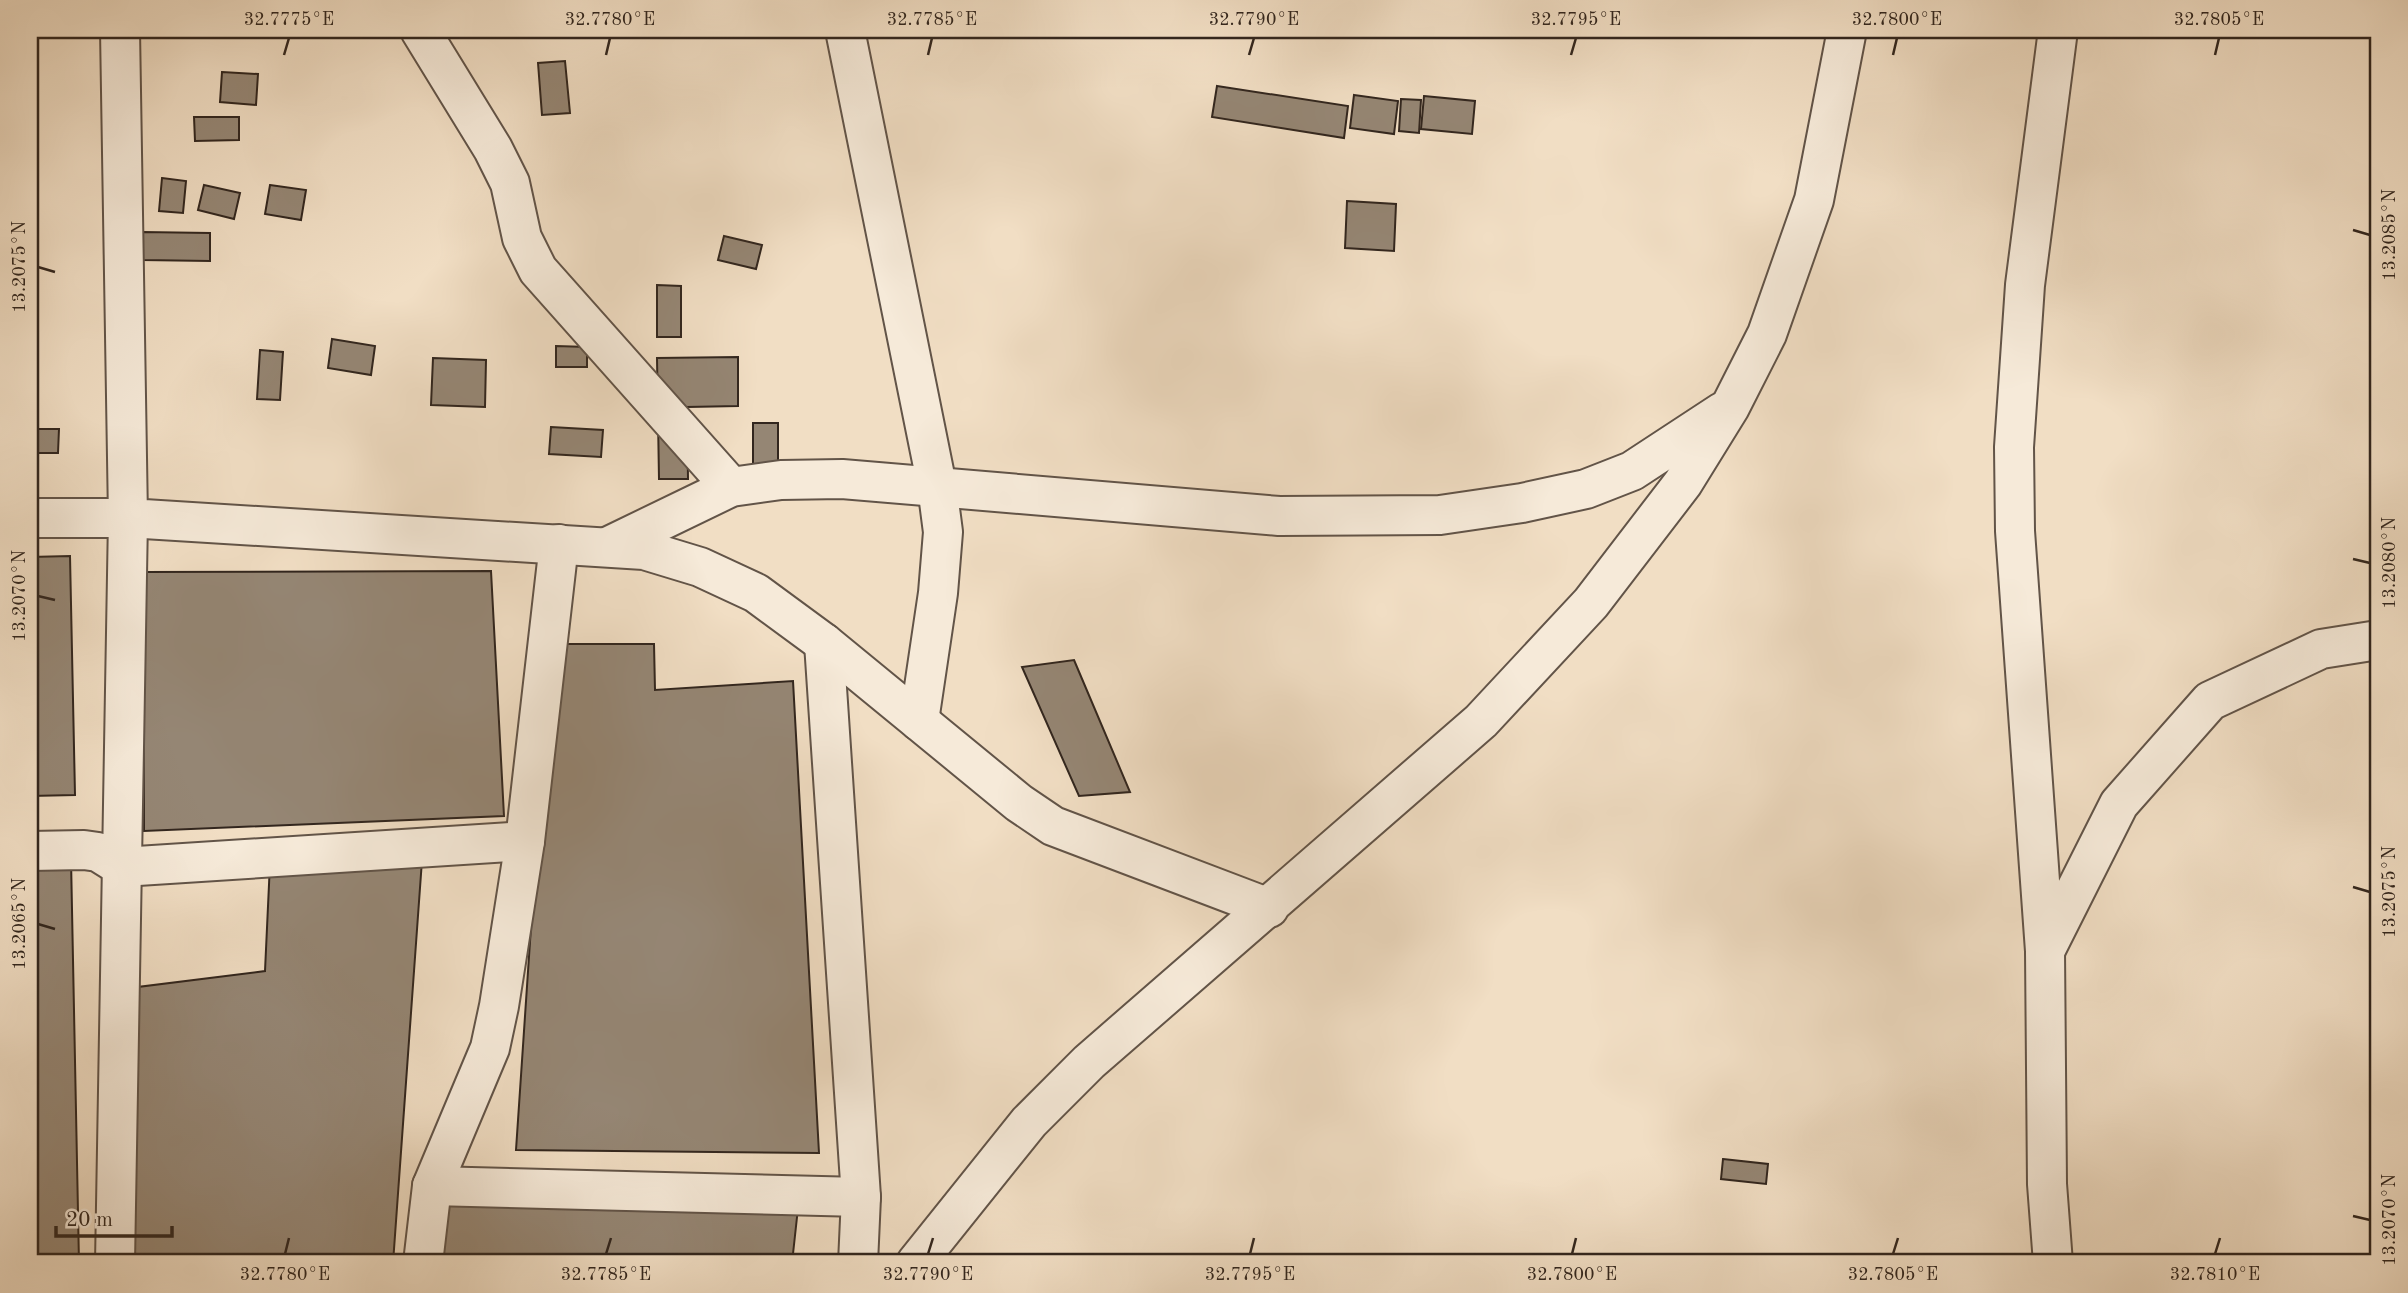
<svg xmlns="http://www.w3.org/2000/svg" width="2408" height="1293" font-family="'Old Standard TT',serif">
  <rect width="100%" height="100%" fill="#f1dec4"/>
  <filter id="stains"><feTurbulence type="fractalNoise" baseFrequency=".00286" numOctaves="4"/><feColorMatrix values="0 0 0 0 .2 0 0 0 0 .09 0 0 0 0 .02 0 0 0 .5 -.17"/></filter>
  <radialGradient id="worn" r=".72"><stop offset=".6" stop-color="#630" stop-opacity="0"/><stop offset="1" stop-color="#630" stop-opacity=".3"/></radialGradient>
  <!-- building -->
  <g fill="#958674" stroke="#32261e" stroke-width="2">
    <polygon points="565,61 570,113 542,115 538,63"/>
    <polygon points="222,72 258,74 256,105 220,102"/>
    <polygon points="1217,86 1348,106 1344,138 1212,117"/>
    <polygon points="1354,95 1398,101 1394,134 1350,128"/>
    <polygon points="1424,96 1475,101 1472,134 1421,129"/>
    <polygon points="1401,99 1421,100 1419,133 1399,131"/>
    <polygon points="194,117 239,117 239,140 195,141"/>
    <polygon points="162,178 186,181 183,213 159,211"/>
    <polygon points="204,185 240,193 234,219 198,210"/>
    <polygon points="270,185 306,190 301,220 265,214"/>
    <polygon points="1347,201 1396,204 1394,251 1345,248"/>
    <polygon points="142,232 210,233 210,261 142,260"/>
    <polygon points="724,236 762,245 756,269 718,260"/>
    <polygon points="657,285 681,286 681,337 657,337"/>
    <polygon points="332,339 375,346 371,375 328,368"/>
    <polygon points="556,346 587,347 587,367 556,367"/>
    <polygon points="260,350 283,352 280,400 257,399"/>
    <polygon points="738,357 738,406 687,407 688,479 659,479 657,358"/>
    <polygon points="433,358 486,360 485,407 431,405"/>
    <polygon points="753,423 778,423 778,466 753,465"/>
    <polygon points="551,427 603,430 601,457 549,454"/>
    <polygon points="30,429 59,429 58,453 30,453"/>
    <polygon points="70,556 75,795 30,796 30,557"/>
    <polygon points="491,571 504,816 144,831 143,572"/>
    <polygon points="550,644 654,644 655,690 793,681 819,1153 516,1150"/>
    <polygon points="1074,660 1130,792 1079,796 1022,667"/>
    <polygon points="30,859 71,859 79,1263 30,1263"/>
    <polygon points="422,860 393,1263 135,1263 130,988 265,971 270,863"/>
    <polygon points="1723,1159 1768,1164 1766,1184 1721,1179"/>
    <polygon points="434,1171 798,1208 792,1263 430,1263"/>
  </g>
  <g fill="none" stroke-linecap="round" stroke-linejoin="round">
    <!-- minor casing -->
    <g stroke="#625448" stroke-width="42">
      <g id="minor">
        <polyline points="120,30 128,518 644,550 700,567 756,593 824,643 1019,803 1053,826 1269,908"/>
        <polyline points="420,30 493,149 510,183 522,238 538,270 731,487"/>
        <polyline points="845,30 937,486 943,532 938,593 919,721"/>
        <polyline points="30,518 128,518 115,1263"/>
        <polyline points="607,547 731,487 781,480 842,479 1279,516 1440,515 1522,503 1586,489 1632,471 1722,412"/>
        <polyline points="824,643 861,1197 858,1263"/>
        <polyline points="30,851 84,850 98,852 122,867 525,841"/>
        <polyline points="2045,951 2119,804 2210,701 2321,649 2378,640"/>
        <polyline points="432,1186 861,1197"/>
        <polyline points="423,1263 432,1186 490,1048 499,1006 525,841 559,544"/>
        <polyline points="916,1263 1029,1122 1089,1062 1481,721 1591,603 1683,483 1730,407 1767,334 1814,200 1847,30"/>
        <polyline points="2053,1263 2047,1184 2045,951 2015,531 2014,447 2025,285 2058,30"/>
      </g>
    </g>
    <!-- minor -->
    <use href="#minor" stroke="#f6ead9" stroke-width="38"/>
  </g>
  <!-- ticks -->
  <path fill="none" stroke="#32261e" stroke-width="2.5" d="M284,55l5,-17M606,55l4,-17M928,55l4,-17M1249,55l5,-17M1571,55l5,-17M1893,55l4,-17M2215,55l4,-17M2353,230l17,5M38,267l17,5M2353,559l17,4M38,596l17,4M2353,887l17,5M38,924l17,5M2353,1216l17,4M285,1254l4,-16M606,1254l5,-16M928,1254l5,-16M1250,1254l4,-16M1572,1254l4,-16M1893,1254l5,-16M2215,1254l5,-16"/>
  <!-- margin -->
  <rect width="2408" height="1293" fill="none" stroke="#f1dec4" stroke-width="77"/>
  <!-- scale -->
  <path d="M56 1226v10h116v-10" fill="none" stroke="#32261e" stroke-width="3.5"/>
  <text x="66" y="1226" font-size="21" fill="#32261e" stroke="#f6ead9" stroke-width="5" paint-order="stroke">20 m</text>
  <rect x="38" y="38" width="2332" height="1216" fill="none" stroke="#32261e" stroke-width="2.5"/>
  <g font-size="18" text-anchor="middle" fill="#32261e">
    <text x="289" y="25">32.7775°E</text>
    <text x="610" y="25">32.7780°E</text>
    <text x="932" y="25">32.7785°E</text>
    <text x="1254" y="25">32.7790°E</text>
    <text x="1576" y="25">32.7795°E</text>
    <text x="1897" y="25">32.7800°E</text>
    <text x="2219" y="25">32.7805°E</text>
    <text transform="translate(2389 235) rotate(-90)" y="6">13.2085°N</text>
    <text transform="translate(19 267) rotate(-90)" y="6">13.2075°N</text>
    <text transform="translate(2389 563) rotate(-90)" y="6">13.2080°N</text>
    <text transform="translate(19 596) rotate(-90)" y="6">13.2070°N</text>
    <text transform="translate(2389 892) rotate(-90)" y="6">13.2075°N</text>
    <text transform="translate(19 924) rotate(-90)" y="6">13.2065°N</text>
    <text transform="translate(2389 1220) rotate(-90)" y="6">13.2070°N</text>
    <text x="285" y="1280">32.7780°E</text>
    <text x="606" y="1280">32.7785°E</text>
    <text x="928" y="1280">32.7790°E</text>
    <text x="1250" y="1280">32.7795°E</text>
    <text x="1572" y="1280">32.7800°E</text>
    <text x="1893" y="1280">32.7805°E</text>
    <text x="2215" y="1280">32.7810°E</text>
  </g>
  <rect width="100%" height="100%" filter="url(#stains)"/>
  <rect width="100%" height="100%" fill="url(#worn)"/>
</svg>
